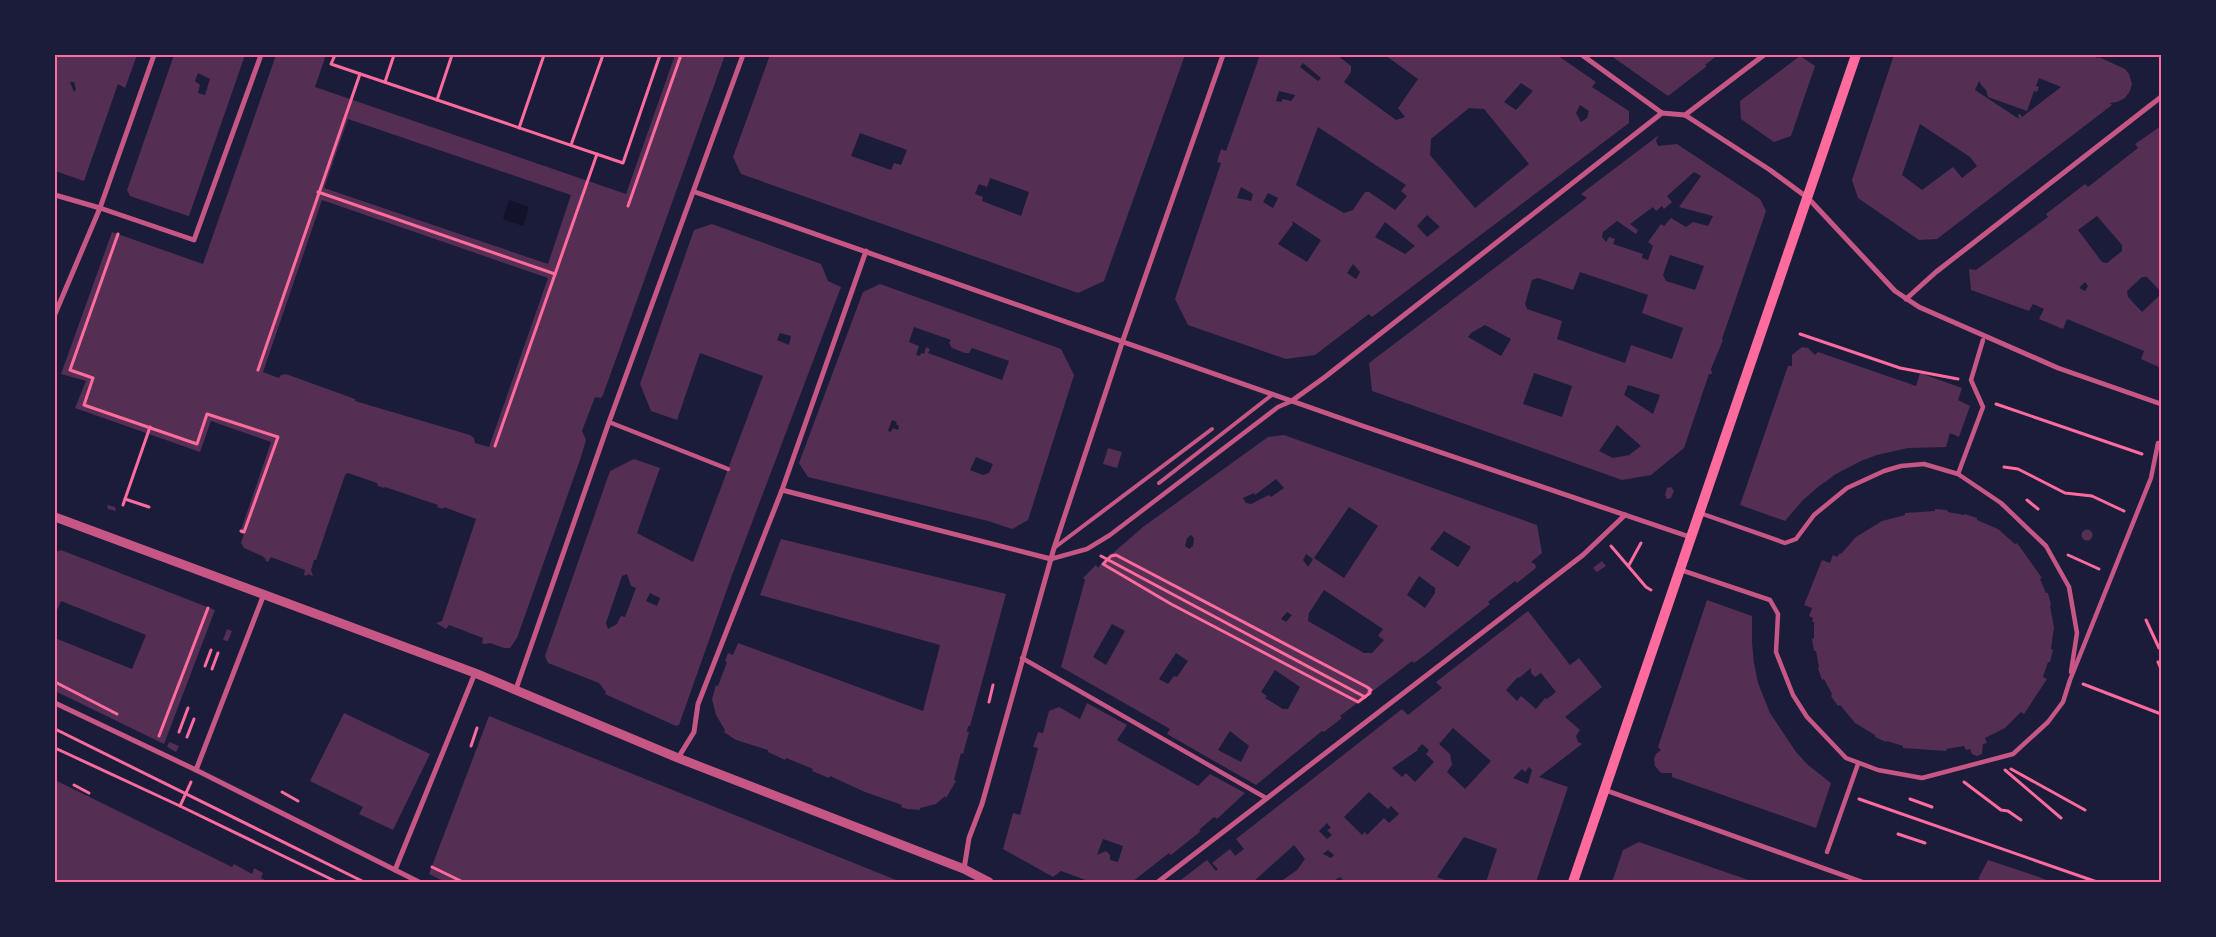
<svg xmlns="http://www.w3.org/2000/svg" width="2216" height="937" font-family="'Space Grotesk',sans-serif">
  <rect width="100%" height="100%" fill="#1b1b3a"/>
  <!-- water -->
  <polygon fill="#12122b" points="509,200 529,207 523,226 503,219"/>
  <!-- building -->
  <g fill="#542f53" fill-rule="evenodd">
    <path d="M55,55h82l-12,33 -7,-4 -34,97 -29,-10zM70,82h4l2,7 -2,3z"/>
    <path d="M174,55h71l-56,161h-1l-58,-20 -3,-6zM198,73l12,6 -5,16 -7,-2 2,-8 -5,-4z"/>
    <path d="M276,55h50l-11,32 311,107 49,-139h50l-122,340 -2,3 -6,-1 -13,34 4,9 -6,20 -63,178 -7,10h-6l-14,-5 -5,1 -3,-1 1,-5 -34,-13 -3,4 -10,-6 6,-2 34,-102 -32,-12 -1,2 -6,-2 1,-2 -53,-18 -1,1 -6,-2 -1,-3 -29,-10 -3,2 -29,85h-2l-3,10 2,6 -5,-2 -1,2 -3,-1 1,-5 -34,-13 -3,5 -3,-2 1,-1 -4,-3 -18,-8 -3,-5 3,-9 -4,-1 31,-91 -60,-21 -11,31 -125,-44 11,-27 -25,-7 51,-142 91,32zM348,119l223,76 -23,69 -224,-76zM322,200l226,78 -59,169 -14,-4 -1,-5 -4,-3 -115,-34v-2l-69,-25 -5,1 -2,3 -16,-6z"/>
    <path d="M770,55h415l-81,226 -26,12 -337,-119 -8,-17zM860,133l47,17 -6,15 -7,-2 -3,7 -40,-14zM990,178l39,14 -8,24 -39,-15 1,-4 -8,-3 4,-10 8,3z"/>
    <path d="M1260,55h77l14,11v6l-7,10 52,38 9,-3 -7,-9 20,-29 -33,-24h172l39,27 -4,5 37,24v12l-257,194 -3,-3 -54,41 -29,4 -98,-34 -13,-26 46,-136 -4,-1 4,-13 5,2zM1303,63l18,15 -3,3 -18,-14zM1521,83l12,8 -17,19 -12,-8zM1279,91l16,4v1l-4,5 -8,-2 -2,3 -5,-1zM1580,105l9,6 -2,7 -6,4 -5,-9zM1469,108l15,1 45,55 -54,44 -45,-53 1,-16zM1318,127l88,58 -5,6 6,5 -12,14 -26,-18h-4l-12,18 -9,3 -48,-28zM1241,187l12,7 -2,7 -14,-3zM1268,193l10,5 -5,10 -10,-6zM1427,215l13,12 -13,10 -10,-11zM1292,221l29,19 -14,22 -29,-18 15,-20zM1385,222l30,24 -10,8 -30,-17zM1353,264l7,8 -4,7 -9,-6z"/>
    <polygon points="1610,55 1718,55 1705,65 1707,66 1668,96"/>
    <path d="M1894,55h195l9,3 1,-1 26,12 4,5 3,10 -2,7 -5,7 -8,4 -7,1 2,2 -175,134 -18,1 -61,-42 -6,-18zM2039,78l22,9 -39,30 -2,-3 -2,1 1,4 -44,-29 4,-9 3,5 4,4 2,7 39,14 7,-20 3,1 2,-5 -3,-1zM1920,124l50,33 7,9 -15,12 -9,-11 -31,23 -20,-15z"/>
    <polygon points="1800,56 1815,66 1791,136 1774,142 1741,119 1740,101"/>
    <path d="M2161,126v166l-14,-15h-5l-15,14 1,6 14,15 19,-18v74l-20,-9 3,-8 -77,-32 -4,10 -24,-10 5,-10 -11,-5 -4,7 -58,-21 -2,-21 7,1 72,-53 -2,-3 39,-30 3,3 50,-39 -3,-4zM2097,216l25,29v6l-15,12 -5,-1 -24,-32zM2085,282l3,4 -3,5 -6,-3z"/>
    <path d="M1659,135l-3,5 2,6 19,-2 83,55 6,12 -44,128 1,1 -12,29 1,5h-3l-25,74 -33,27 -29,5 -250,-89 -3,-28 218,-165 -6,-4zM1694,172l7,4 -22,31 34,9 -5,10 -15,-4 -7,5 -15,-9 -7,8 -3,-2 -13,18 5,4 -5,14 -6,-2 1,-4 -30,-10 2,-5 -6,-2 -3,5 -4,-5 1,-5 14,-11 19,13 2,-4 -8,-6 23,-17 3,4 6,-5 2,3 8,-7 -5,-6zM1670,255l34,11 -9,24 -29,-9 -3,-6zM1580,272l68,23 -6,18 41,15 -11,31 -41,-14 -6,18 -68,-24 5,-18 -35,-12 -2,-5 7,-24 6,-2 35,12zM1485,325l26,14 -10,17 -33,-19 3,-4zM1534,373l38,13 -10,31 -39,-13zM1628,385l32,10 -7,19 -29,-19zM1617,425l24,21 -12,9 -16,3 -14,-7z"/>
    <path d="M712,224l109,40 7,17 13,6 -110,291 -52,147 -3,1 -71,-32 1,-2 -7,-9 -51,-20 -3,-7 65,-185 24,-12 26,9 -23,65 56,29 70,-186 -63,-23 -23,67 -26,-9 -11,-27 54,-154zM780,333l11,3 -2,9 -12,-5zM627,574l4,12 5,2 -11,29 -4,-1 -4,8 -9,5 -2,-6 16,-47zM650,593l10,5 -3,8 -11,-5z"/>
    <path d="M880,284l181,65 13,26 -46,145 -16,9 -24,-8 -180,-44 -4,-6 -5,-8 64,-171zM914,327l37,13 -2,3 3,5 13,5h4l3,-5 37,13 -7,19 -74,-27 2,-4 -4,-2 -2,7 -3,-1 -1,3 -4,-1 3,-9 -10,-4zM892,420l5,2 -1,2 3,2 -1,4 -5,-2 -2,4 -3,-1zM976,457l17,7 -4,9 -6,2 -13,-5z"/>
    <polygon points="1802,347 1808,348 1815,355 1818,352 1916,386 1920,373 1962,388 1958,400 1970,406 1959,437 1950,433 1946,447 1908,448 1877,455 1861,461 1836,474 1818,487 1802,501 1785,521 1740,505 1788,366 1792,366 1792,355"/>
    <path d="M1284,435l253,90 5,28 -11,9 4,2 1,4 -19,15 -2,-2 -27,21 2,2 -65,51 -11,8 -2,-2 -39,30 -33,25 2,2 -18,14 -2,-1 -66,54 -89,-51 3,-5 -109,-62 24,-87 -2,-2 13,-13 2,3 3,-4 1,1 10,-11 31,-27 125,-90zM1276,479l8,9 -13,9 -2,-2 -18,9 -5,-1 -3,-5 11,-5 1,2zM1349,507l29,19 -34,52 -30,-20zM1444,531l27,16 -13,20 -28,-18zM1191,535l3,3 -1,8 -4,3 -4,-3 2,-8zM1306,554l7,5 -5,8 -5,-7zM1419,576l16,12v5l-10,15 -18,-13zM1324,590l59,39 -5,7 6,4 -12,13h-8l-56,-32 1,-8zM1287,612l5,3 -6,7 -5,-3zM1112,624l13,7 -19,34 -13,-8zM1176,653l12,8 -11,16 -3,-1 -6,8 -9,-5zM1275,670l25,17 -12,22h-5l-18,-11 2,-2 -6,-4zM1230,731l19,15 -8,16 -23,-12z"/>
    <polygon points="1108,448 1122,452 1117,468 1103,464"/>
    <polygon points="1671,487 1674,491 1671,498 1667,499 1665,495 1667,488"/>
    <polygon points="107,505 115,507 116,511 108,509"/>
    <polygon points="1935,509 1947,510 1948,512 1964,515 1965,514 1977,518 1977,520 1998,529 2015,544 2017,543 2042,578 2040,579 2046,593 2048,593 2051,605 2050,606 2054,627 2051,649 2053,650 2050,662 2048,662 2043,677 2047,679 2024,714 2021,712 2005,728 1985,738 1987,743 1983,744 1982,754 1977,756 1972,754 1970,749 1966,750 1964,746 1947,749 1946,751 1903,748 1903,746 1887,741 1886,742 1875,737 1875,735 1855,723 1840,705 1838,706 1831,696 1832,694 1824,679 1822,680 1818,668 1819,667 1816,651 1814,651 1812,639 1814,638 1814,622 1812,622 1813,618 1809,616 1812,608 1804,605 1822,560 1830,563 1833,555 1837,557 1840,553 1841,554 1856,537 1882,521 1905,515 1905,513 1935,511"/>
    <circle cx="2087" cy="535" r="5.5"/>
    <polygon points="781,539 1006,594 970,726 968,726 967,732 969,732 963,754 961,753 954,780 956,781 946,798 945,796 936,804 920,808 920,810 907,809 901,807 902,805 865,792 830,776 829,778 812,771 813,769 786,758 785,760 768,752 768,750 736,740 724,732 725,730 716,715 712,699 716,685 718,686 727,662 725,661 728,653 733,655 738,643 923,711 940,645 760,595"/>
    <polygon points="61,550 215,610 164,744 55,691 55,638 132,669 146,635 61,601 55,615 55,552"/>
    <polygon points="1602,561 1606,566 1597,572 1593,568"/>
    <polygon points="1707,600 1752,616 1752,643 1754,663 1758,683 1770,713 1796,752 1808,765 1831,783 1816,828 1672,777 1672,773 1661,773 1655,766 1654,759 1656,754 1661,750 1658,747"/>
    <path d="M1528,611l42,54 9,-7 23,29 -37,30 15,13 -4,6 2,6 4,2 -43,33 29,10 -32,95h-50l11,-33 -33,-12 -27,40 13,5h-105l-5,-5 -8,5h-52l17,-12 8,-11 -11,-14 -41,37h-75l29,-22 9,11 2,-2 -6,-6 18,-14 5,7 9,-7 -8,-10 166,-130 6,6 10,-8 24,-19 -6,-6zM1531,668v5l4,4 6,-4 15,19 -9,7 -2,-1 -9,11 -15,-13 -4,5 -11,-11 12,-13 1,1zM1453,728l38,33 -26,28 -18,-17 5,-7 -2,-11 -11,-10zM1422,744l7,6 -3,4 8,8 -19,20 -9,-9 -4,4 -10,-9 26,-18 -1,-1zM1529,767l3,3 -4,14 -15,-6 9,-9 3,3zM1369,792l19,17 3,-3 8,8 -10,9 -5,-5 -17,17 -2,-3 -3,3 -18,-18zM1327,823l4,5 -4,2 5,5 -5,4 -8,-8zM1328,850l6,5 -3,3 -8,-4z"/>
    <polygon points="227,629 232,631 228,641 223,640"/>
    <path d="M1087,703l40,22 -10,15 3,2 78,44 12,-12 35,19 -28,26 -3,-2 -15,13 2,1 -30,24 -2,-2 -37,29h-41l-30,-11 -8,6 -50,-28 10,-36 7,2 18,-67 -5,-1 5,-15 5,1 6,-22 10,-4 21,12zM1103,839l20,7 -5,16 -8,-2v-5l-4,-4 -9,4z"/>
    <polygon points="344,713 430,754 393,830 359,814 363,807 310,781"/>
    <polygon points="489,716 901,882 445,882 429,874"/>
    <polygon points="169,742 179,746 176,752 167,747"/>
    <polygon points="55,780 232,867 234,864 252,874 254,868 263,873 261,878 269,882 55,882"/>
    <polygon points="1639,842 1754,882 1612,882 1623,850"/>
    <polygon points="1988,860 2039,877 2051,882 1984,882 1978,879"/>
  </g>
  <g fill="none" stroke-linecap="round" stroke-linejoin="round">
    <!-- path -->
    <g stroke="#ff6b9d" stroke-width="3">
      <polyline points="335,55 331,64 623,163 660,55"/>
      <polyline points="385,82 394,55"/>
      <polyline points="437,100 452,55"/>
      <polyline points="519,128 544,55"/>
      <polyline points="571,145 603,55"/>
      <polyline points="318,192 555,274"/>
      <polyline points="628,206 681,55"/>
      <polyline points="118,234 70,370 93,378 84,405 197,444 207,414 278,437 244,532 241,531"/>
      <polyline points="1800,334 1900,368 1958,379"/>
      <polyline points="258,370 360,74"/>
      <polyline points="1996,404 2142,454"/>
      <polyline points="495,446 597,154"/>
      <polyline points="2004,467 2018,469 2065,493 2092,496 2124,511"/>
      <polyline points="2027,500 2038,509"/>
      <polyline points="123,505 125,499"/>
      <polyline points="149,507 125,499 150,427"/>
      <polyline points="1611,546 1646,587 1651,590"/>
      <polygon points="1116,555 1367,687 1371,690 1369,692 1370,693 1358,702 1171,604 1103,564 1111,556"/>
      <polyline points="2068,555 2099,569"/>
      <polyline points="1101,556 1365,697"/>
      <polyline points="1629,565 1641,543"/>
      <polyline points="2146,620 2159,648"/>
      <polyline points="2158,662 2161,669"/>
      <polyline points="205,666 211,650"/>
      <polyline points="212,669 218,653"/>
      <polyline points="55,682 117,714"/>
      <polyline points="2083,684 2161,714"/>
      <polyline points="989,702 993,685"/>
      <polyline points="55,729 364,882"/>
      <polyline points="179,732 188,708"/>
      <polyline points="159,736 208,608"/>
      <polyline points="187,737 194,719"/>
      <polyline points="471,746 477,728"/>
      <polyline points="55,748 180,806 337,882"/>
      <polyline points="2011,769 2085,810"/>
      <polyline points="2005,770 2061,818"/>
      <polyline points="1964,782 2001,810 2008,811 2021,820"/>
      <polyline points="74,785 89,793"/>
      <polyline points="282,792 298,801"/>
      <polyline points="1859,799 2097,882"/>
      <polyline points="1910,799 1932,807"/>
      <polyline points="180,806 191,782"/>
      <polyline points="1898,834 1925,843"/>
      <polyline points="432,867 463,882"/>
    </g>
    <!-- service -->
    <g stroke="#c65784" stroke-width="4">
      <polyline points="1159,483 1273,394"/>
      <polyline points="1054,548 1212,429"/>
    </g>
    <!-- pedestrian -->
    <g stroke="#c65784" stroke-width="4.5">
      <polyline points="609,422 728,469"/>
      <polyline points="1958,474 1983,407 1971,380 1983,340"/>
      <polyline points="1700,513 1785,543 1796,539 1814,515 1847,488 1884,471 1901,466 1924,464 1958,474 2001,503 2046,546 2069,587 2077,633 2071,672"/>
      <polyline points="1051,559 1087,549 1110,535 1278,407 1292,401"/>
      <polyline points="1681,570 1770,600 1778,614 1776,652 1793,695 1807,717 1846,758 1878,770 1922,778 2013,754 2048,722 2063,702 2070,680 2151,478 2158,443"/>
      <polyline points="1022,658 1266,798"/>
      <polyline points="1827,852 1858,764"/>
    </g>
    <!-- minor -->
    <g stroke="#c65784" stroke-width="5">
      <polyline points="1582,55 1662,113 1685,115 1770,170 1808,198 1895,291 1919,307 2058,368 2161,404"/>
      <polyline points="1685,115 1764,55"/>
      <polyline points="695,192 1363,426 1690,537"/>
      <polyline points="55,195 100,208 194,240 261,55"/>
      <polyline points="1906,299 1936,272 2161,97"/>
      <polyline points="55,314 100,208 154,55"/>
      <polyline points="1293,400 1325,377 1662,113"/>
      <polyline points="782,490 1051,559"/>
      <polyline points="516,689 609,422 743,55"/>
      <polyline points="55,703 196,770 419,882"/>
      <polyline points="678,758 694,732 698,704 782,490 866,251"/>
      <polyline points="196,770 264,594"/>
      <polyline points="1605,790 1862,882"/>
      <polyline points="964,869 969,838 982,804 1054,548 1123,340 1223,55"/>
      <polyline points="395,870 475,673"/>
      <polyline points="1158,882 1583,555 1625,515"/>
    </g>
    <!-- tertiary -->
    <polyline stroke="#c65784" stroke-width="9" points="55,517 475,673 678,758 964,869 989,882"/>
    <!-- secondary -->
    <polyline stroke="#ff6b9d" stroke-width="10" points="1573,882 1856,55"/>
  </g>
  <!-- border -->
  <rect width="2216" height="937" fill="none" stroke="#1b1b3a" stroke-width="112"/>
  <rect x="56" y="56" width="2104" height="825" fill="none" stroke="#ff6b9d" stroke-width="2"/>
</svg>
